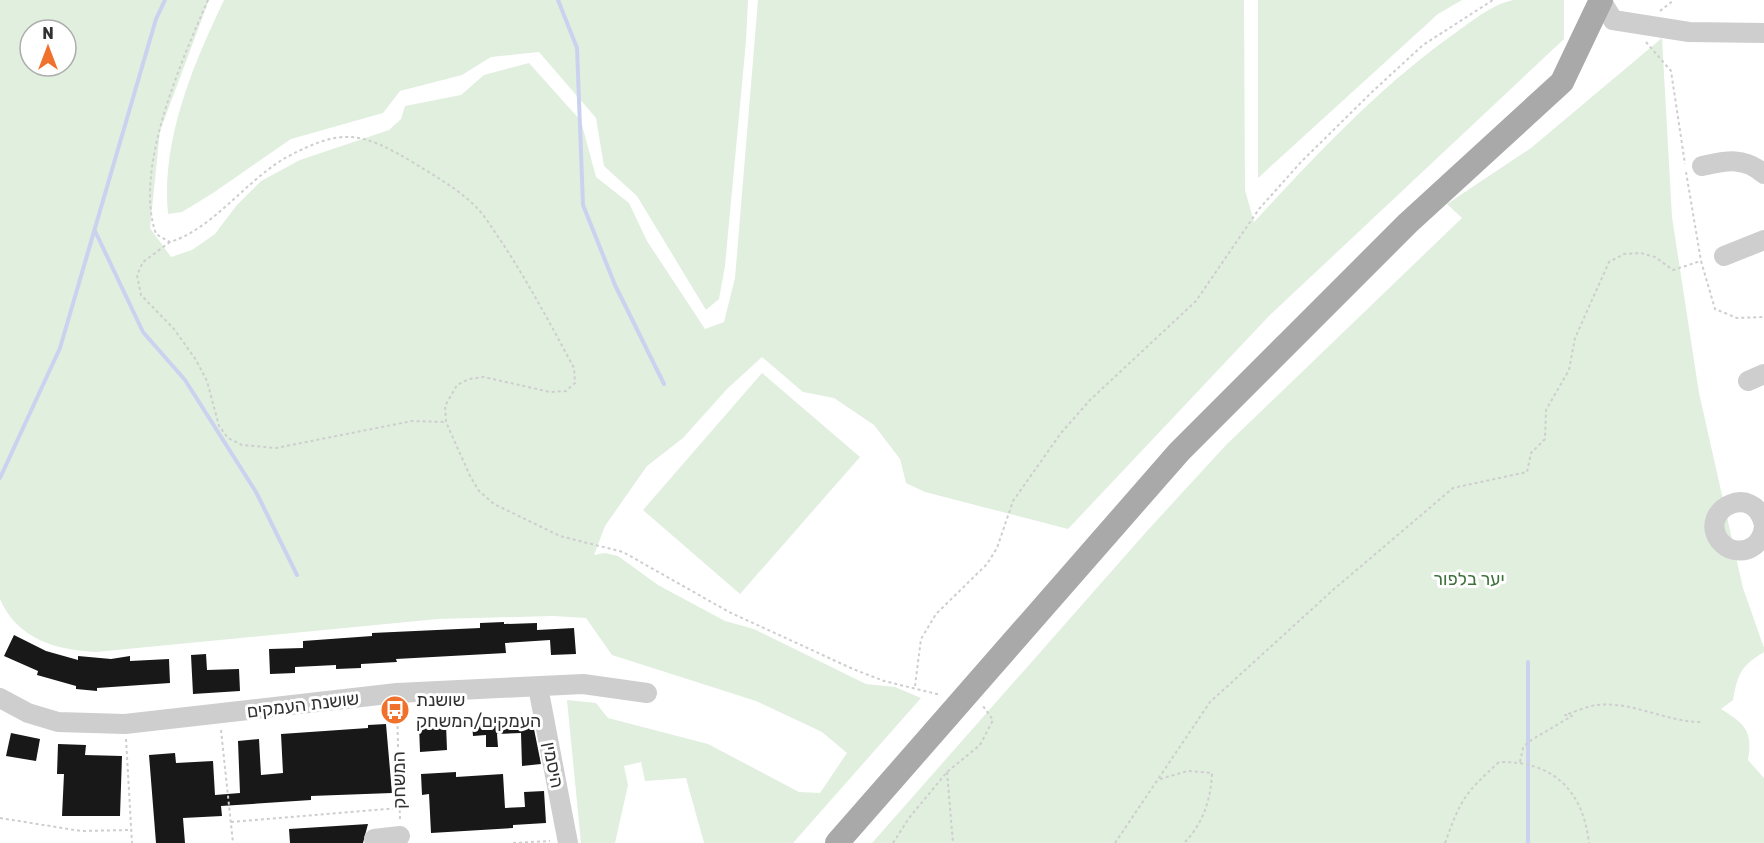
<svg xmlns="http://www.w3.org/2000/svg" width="1764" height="843" font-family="Rubik,Heebo,sans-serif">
  <rect width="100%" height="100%" fill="#fff"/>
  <!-- green -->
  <g fill="#e1efdf" fill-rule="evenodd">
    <path d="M0,0h209l-49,131 -10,97 21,29 21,-7 23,-16 21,-28 25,-25 39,-21 89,-30 12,-11 4,-13 56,-11 23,-20 45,-12 52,58 15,56 33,26 18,38 58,88 19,-7 11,-44 23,-278h486l1,190 9,32c64,-69 127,-137 204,-191 15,-11 37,-28 56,-31 16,0 34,0 50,0v39l-295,277 -201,213 -143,-37 -19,-9 -6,-24 -26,-34 -40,-27 -31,-6 -41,-35 -35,32 -44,49 -36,28 -42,60 -11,29 11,-2 13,3 40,29 67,36 29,8 112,55 29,3 26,11 -128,145h-89l-18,-65 -41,3 -4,-19 -17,4 4,19 -13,58h-34l-14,-143 29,3 12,15 100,26 91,48 21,1 27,-40 -25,-21 -66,-31 -144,-46 -26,-37 -33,-2 -115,3 -342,33c-40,-2 -79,-13 -96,-53zM30,30h36v36h-36z"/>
    <path d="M224,0h524l-2,41 -21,225 -6,33 -13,11 -69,-114 -33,-30 -8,-48 -57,-66 -48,5 -29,18 -62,16 -17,22 -92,26 -78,54 -31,19 -14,2c-7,-74 25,-149 56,-214z"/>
    <polygon points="1258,0 1462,0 1438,14 1258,178"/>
    <path d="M1662,38l10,179 27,176 44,195 21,60v4c-23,14 -26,21 -31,48l-12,9c24,15 32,22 27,51l16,18v65h-892l275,-312 79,-86 236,-227 -15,-14 84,-56z"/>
    <polygon points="762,373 860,457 740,594 643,510"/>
  </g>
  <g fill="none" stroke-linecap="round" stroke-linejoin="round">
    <!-- stream -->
    <g stroke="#cbd2ef" stroke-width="4">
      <polyline points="558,0 577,48 583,205 615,285 664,384"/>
      <polyline points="95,231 143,332 185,380 256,492 297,575"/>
      <polyline points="0,478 60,348 156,19 165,0"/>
      <polyline points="1528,662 1528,843"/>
    </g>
  </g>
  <!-- building -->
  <g fill="#181818">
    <polygon points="504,622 504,624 537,623 537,630 574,628 576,654 551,655 550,640 505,643 506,653 396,659 397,662 361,664 361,668 336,669 336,665 295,667 295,673 270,674 269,649 303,648 303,641 372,636 372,633 480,628 480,623"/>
    <polygon points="14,635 46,651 78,660 78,656 111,659 130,656 130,661 169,659 170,683 97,688 97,691 76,689 76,686 37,675 38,671 4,656"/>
    <polygon points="206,654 207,670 239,669 240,691 193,694 191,655"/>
    <polygon points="532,719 541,764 522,766 521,733 497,734 498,747 486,747 486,735 473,736 472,723"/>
    <polygon points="386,724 392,793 311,796 311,800 221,806 222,816 183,818 185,843 156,843 149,755 175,753 176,763 213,761 215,795 240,793 238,741 259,739 261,775 283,773 281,734 368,728 368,725"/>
    <polygon points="446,724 447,750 420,752 419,725"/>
    <polygon points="11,733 40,739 36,761 6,756"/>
    <polygon points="58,744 86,745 85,755 122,756 120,816 62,816 64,774 57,774"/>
    <polygon points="456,772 456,777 503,774 505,808 525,807 524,792 544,791 546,823 513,825 513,828 431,833 429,794 422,795 421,774"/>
    <polygon points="368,824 363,843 290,843 289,829"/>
  </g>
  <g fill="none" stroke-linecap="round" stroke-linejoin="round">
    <!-- path -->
    <g stroke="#cecece" stroke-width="2" stroke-dasharray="3 3" stroke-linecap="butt">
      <path d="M208,0c-26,60 -75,169 -52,234l14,8c43,-13 76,-62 117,-85 56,-30 75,-25 127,6 22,14 45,26 63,45 9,9 16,22 24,33 27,41 50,84 73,127l1,15 -9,8 -16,1 -66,-15 -15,2 -12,6 -12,21 1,16 24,54 9,15 15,13 66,32 63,16 106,60 124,57 31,12 57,14"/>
      <polyline points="1660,11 1674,0"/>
      <polyline points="1646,42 1671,71 1685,164"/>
      <polyline points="1686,172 1701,261"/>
      <polyline points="170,242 143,262 137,275 141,295 174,329 196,360 207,381 219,426 228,438 242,445 276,448 412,421 446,422"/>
      <polyline points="915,686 921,639 936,614 987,564 997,548 1013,501 1061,433 1090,400 1196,301 1259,209 1301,162 1372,92 1423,45 1493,0"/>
      <polyline points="397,708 400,820"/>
      <polyline points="221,730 233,843"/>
      <polyline points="126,739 132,843"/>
      <path d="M1520,762l3,-14 5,-6 44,-26 -7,-1c10,-3 22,-9 32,-10 36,-4 69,17 104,17"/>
      <polyline points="947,772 953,843"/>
      <path d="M1160,779l28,-8 24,2c-1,26 -9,51 -28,70"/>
      <polyline points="0,818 81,831 131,830"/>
      <polyline points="231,822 400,808"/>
      <polyline points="513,843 550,841"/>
      <polyline points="893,843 909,818 947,772 980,745 993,720 983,706"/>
      <polyline points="1115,843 1210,702 1333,590 1453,488 1527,472 1531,453 1545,439 1546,410 1569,370 1575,338 1609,262 1624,254 1641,253 1655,257 1673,270 1701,261 1715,309 1737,318 1764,317"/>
      <path d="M1445,843c16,-44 19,-49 54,-81 54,-1 84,28 90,81"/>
    </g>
    <!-- minor -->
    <g stroke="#cecece" stroke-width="20">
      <polyline points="1601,0 1613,20 1689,32 1764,33"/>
      <path d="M1702,166c23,-5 42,-10 62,8"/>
      <polyline points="1724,256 1764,240"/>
      <polyline points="1748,381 1764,374"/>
      <path d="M1764,525c-9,-44 -66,-16 -45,15 4,5 9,9 15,10 16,3 28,-7 30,-23"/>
      <polyline points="538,687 568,843"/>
      <polyline points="0,698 28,713 58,722 125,724 397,693 583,684 647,693"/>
      <polyline points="375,843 374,839 400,836"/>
    </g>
    <!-- major -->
    <polyline stroke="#a9a9a9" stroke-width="24" points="837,843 1179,452 1408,223 1562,82 1601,0"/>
  </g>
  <!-- icons -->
  <defs>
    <g id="bus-disc" transform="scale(1.5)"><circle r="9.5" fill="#f0712c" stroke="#fff"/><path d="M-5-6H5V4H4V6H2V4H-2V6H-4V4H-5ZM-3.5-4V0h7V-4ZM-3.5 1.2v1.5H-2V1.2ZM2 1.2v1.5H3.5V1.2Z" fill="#fff"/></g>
  </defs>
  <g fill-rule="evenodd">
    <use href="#bus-disc" x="395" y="710"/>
  </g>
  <g text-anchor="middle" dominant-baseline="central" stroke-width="6" stroke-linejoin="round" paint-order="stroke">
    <!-- park labels -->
    <g font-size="18" fill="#3e713b" stroke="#fff">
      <text x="1469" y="579">יער בלפור</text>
    </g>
    <!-- poi labels -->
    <g font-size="18" fill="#313131" stroke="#fff" text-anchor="start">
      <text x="416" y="700">שושנת<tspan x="416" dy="21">העמקים/המשחק</tspan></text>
    </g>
    <!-- street labels -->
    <g font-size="18" fill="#313131" stroke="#fff">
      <text transform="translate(303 705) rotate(-7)">שושנת העמקים</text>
      <text transform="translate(553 765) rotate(79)">היסמין</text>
      <text transform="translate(399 780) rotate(-91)">המשחק</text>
    </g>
  </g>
  <!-- north arrow -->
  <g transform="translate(48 48)"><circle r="28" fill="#ffffff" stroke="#adadad" stroke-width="1.5"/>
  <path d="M0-4.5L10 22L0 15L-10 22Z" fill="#f0712c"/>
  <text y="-9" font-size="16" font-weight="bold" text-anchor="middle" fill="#313131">N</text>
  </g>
</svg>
